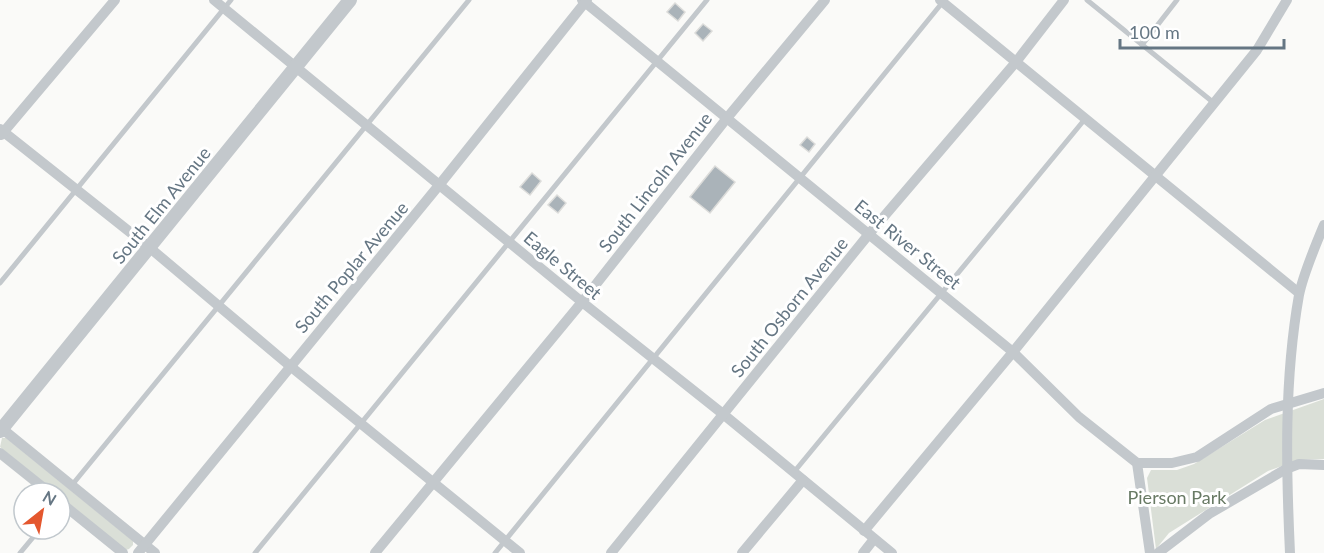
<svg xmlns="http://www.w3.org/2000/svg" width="1324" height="553" font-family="Lato,sans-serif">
  <rect width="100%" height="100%" fill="#fafaf8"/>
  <!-- green -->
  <g fill="#dadfd7">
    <polygon points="1324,399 1324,459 1299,460 1268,471 1169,533 1156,549 1147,478 1151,470 1177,470 1194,464 1265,420"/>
    <polygon points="2,438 6,438 133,541 133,545 129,549 126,550 60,496 60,493 57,493 0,447"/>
  </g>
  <!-- building -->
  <g fill="#aab3b9" stroke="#dcdcda" stroke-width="1.5">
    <polygon points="675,3 685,12 678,21 667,12"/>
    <polygon points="703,24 712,31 703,41 695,33"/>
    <polygon points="807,137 815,144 809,152 800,145"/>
    <polygon points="715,166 735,182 710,213 690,197"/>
    <polygon points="532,173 541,181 530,195 520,187"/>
    <polygon points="557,195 566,203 558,213 548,205"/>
  </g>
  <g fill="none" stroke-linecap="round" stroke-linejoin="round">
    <!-- service -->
    <g stroke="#c3c8cc" stroke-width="5">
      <polyline points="1087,0 1214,103"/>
      <polyline points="1142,45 1177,0"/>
      <polyline points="0,283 231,0"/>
      <polyline points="794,472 1085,119"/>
      <polyline points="72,485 469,0"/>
      <polyline points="20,553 40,529"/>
      <polyline points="255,553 707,0"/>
      <polyline points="495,553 942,3"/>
    </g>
    <!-- minor -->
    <g stroke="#c3c8cc" stroke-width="10">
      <polyline points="214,0 582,302 723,414 892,553"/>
      <polyline points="582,0 1013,352 1079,417 1137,463 1150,553"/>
      <polyline points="940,0 1299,293"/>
      <polyline points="0,129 150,248 290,366 520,553"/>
      <polyline points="1,135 115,0"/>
      <polyline points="0,427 155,553"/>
      <polyline points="0,453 50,493"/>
      <polyline points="1137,463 1172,463 1197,457 1271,409 1324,393"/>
      <polyline points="60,502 123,553"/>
      <polyline points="864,531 1013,352 1257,50 1287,0"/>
      <polyline points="138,553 440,184 587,0"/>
      <polyline points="375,553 582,302 727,118 825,0"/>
      <polyline points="611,553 869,234 1016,62 1064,0"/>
      <polyline points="742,553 803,480"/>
      <polyline points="863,553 874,539"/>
      <polyline points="1158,553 1209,514 1286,469 1299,464 1324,465"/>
      <path d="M1290,553c-4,-86 -6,-173 9,-258 4,-20 17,-51 25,-70"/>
    </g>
    <!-- tertiary -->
    <polyline stroke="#c3c8cc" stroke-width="14" points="0,431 350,0"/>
  </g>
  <g text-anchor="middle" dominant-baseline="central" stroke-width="6" stroke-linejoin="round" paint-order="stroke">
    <!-- street labels -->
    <g font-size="18" fill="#657683" stroke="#fff">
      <text transform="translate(655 182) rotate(-52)">South Lincoln Avenue</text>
      <text transform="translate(161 205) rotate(-51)">South Elm Avenue</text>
      <text transform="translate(908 244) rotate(39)">East River Street</text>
      <text transform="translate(563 265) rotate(40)">Eagle Street</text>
      <text transform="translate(351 267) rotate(-50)">South Poplar Avenue</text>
      <text transform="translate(789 307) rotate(-51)">South Osborn Avenue</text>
    </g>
    <!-- park labels -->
    <g font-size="18" fill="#687a64" stroke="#fff">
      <text x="1177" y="497">Pierson Park</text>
    </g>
  </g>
  <!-- north arrow -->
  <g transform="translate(42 511) rotate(31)"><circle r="28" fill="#ffffff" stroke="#c1c8cd" stroke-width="1.5"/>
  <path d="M0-4.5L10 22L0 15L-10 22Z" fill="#e4572e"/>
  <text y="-9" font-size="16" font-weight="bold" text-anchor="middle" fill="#657683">N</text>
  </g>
  <!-- scale -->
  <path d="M1120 39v9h164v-9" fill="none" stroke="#657683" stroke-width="3"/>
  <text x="1129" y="39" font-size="18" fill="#657683" stroke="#ffffff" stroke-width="4.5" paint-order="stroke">100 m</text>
</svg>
